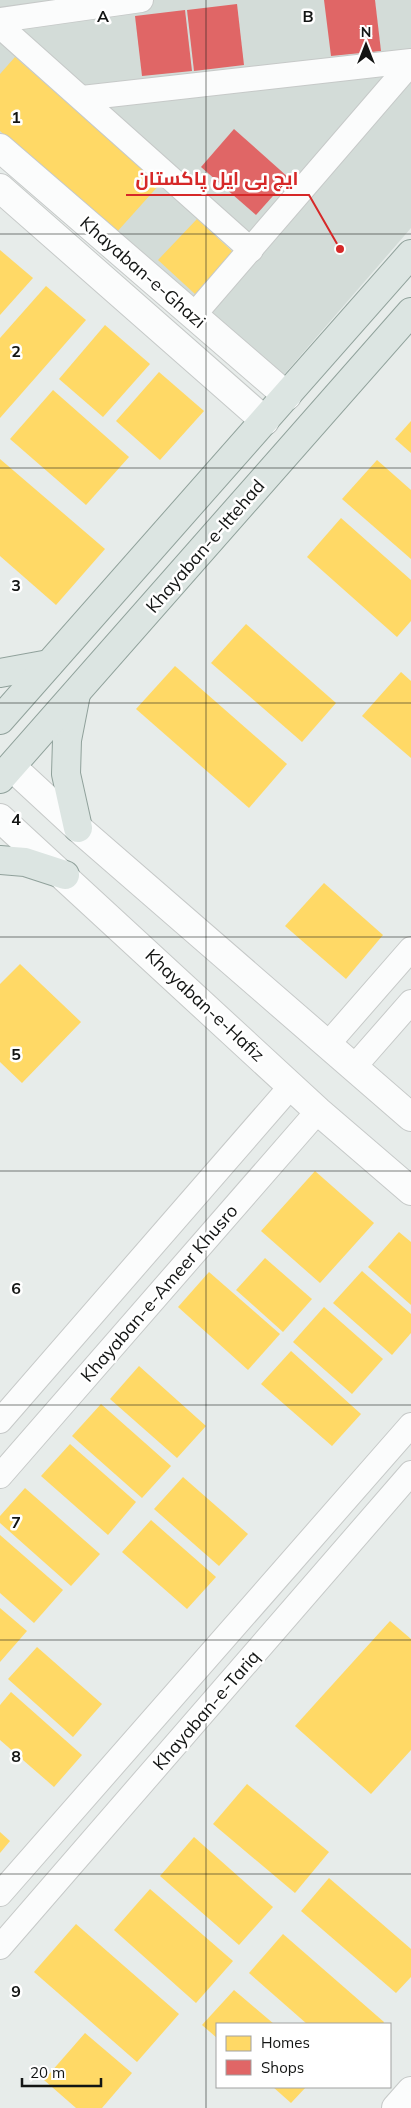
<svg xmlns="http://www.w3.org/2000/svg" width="411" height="2108" font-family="Mulish,Cairo,sans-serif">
  <rect width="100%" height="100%" fill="#e7ecea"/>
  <!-- built -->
  <polygon fill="#d3dcd8" points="0,0 411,0 411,228 282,377 0,133"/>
  <!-- homes -->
  <g fill="#ffd966">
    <polygon points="15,57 160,184 116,233 0,131 0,74"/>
    <polygon points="197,219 234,253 195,294 158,260"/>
    <polygon points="0,250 33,278 0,315"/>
    <polygon points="46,286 86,320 0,418 0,338"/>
    <polygon points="105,325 150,364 103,417 59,379"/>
    <polygon points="159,372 204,411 160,460 116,421"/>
    <polygon points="53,390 129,457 86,505 10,439"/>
    <polygon points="411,421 411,453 395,439"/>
    <polygon points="0,459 105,549 56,605 0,556"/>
    <polygon points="377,460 411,490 411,559 342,499"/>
    <polygon points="341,518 411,580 411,621 397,637 307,557"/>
    <polygon points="246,624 336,703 302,742 211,663"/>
    <polygon points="175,666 287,764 249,808 136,709"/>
    <polygon points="401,672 411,681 411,758 362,716"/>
    <polygon points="324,883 383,935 346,979 285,926"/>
    <polygon points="20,964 81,1022 22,1083 0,1062 0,984"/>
    <polygon points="315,1171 374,1223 320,1283 261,1231"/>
    <polygon points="399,1232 411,1242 411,1305 368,1267"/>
    <polygon points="265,1258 312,1299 283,1332 236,1290"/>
    <polygon points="362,1271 411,1314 411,1333 392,1355 333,1303"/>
    <polygon points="209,1272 280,1334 248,1370 178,1307"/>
    <polygon points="324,1307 383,1359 352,1394 293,1342"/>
    <polygon points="291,1351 361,1414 332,1446 261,1384"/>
    <polygon points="139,1366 206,1426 177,1458 110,1399"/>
    <polygon points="101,1404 171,1466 142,1498 72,1436"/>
    <polygon points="70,1444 136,1502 108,1535 41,1476"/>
    <polygon points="183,1477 248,1534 219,1566 154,1509"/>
    <polygon points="25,1488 100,1554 71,1586 0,1523 0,1516"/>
    <polygon points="151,1520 216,1577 187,1609 122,1552"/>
    <polygon points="0,1535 63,1590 34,1623 0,1593"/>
    <polygon points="0,1608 27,1631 0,1662"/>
    <polygon points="390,1621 411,1639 411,1750 371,1794 295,1726"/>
    <polygon points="37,1647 102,1704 73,1737 8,1679"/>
    <polygon points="11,1692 82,1755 54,1787 0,1740 0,1705"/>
    <polygon points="247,1784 329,1852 295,1893 213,1824"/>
    <polygon points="0,1832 10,1841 0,1853"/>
    <polygon points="194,1837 273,1907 239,1945 160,1876"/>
    <polygon points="329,1878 411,1949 411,1977 396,1993 301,1911"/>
    <polygon points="150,1889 233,1961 196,2003 114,1930"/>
    <polygon points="76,1924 179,2014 137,2062 34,1972"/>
    <polygon points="283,1934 384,2022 383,2024 307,2024 249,1973"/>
    <polygon points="234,1990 274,2024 217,2024 217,2038 202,2025"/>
    <polygon points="85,2033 132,2073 102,2108 76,2108 44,2080"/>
    <polygon points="273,2087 306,2087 291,2103"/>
  </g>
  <!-- shops -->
  <g fill="#e06666">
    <polygon points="324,0 375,0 381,51 331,56"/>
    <polygon points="237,4 244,65 194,71 187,10"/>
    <polygon points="185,10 192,71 142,76 135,16"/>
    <polygon points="234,129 289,178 256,215 201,167"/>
  </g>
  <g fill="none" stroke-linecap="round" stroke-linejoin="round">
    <!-- minor casing -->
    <g stroke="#c6c9c8" stroke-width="26">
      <g id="minor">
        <polyline points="0,20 141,0"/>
        <polyline points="0,26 251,250"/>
        <polyline points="82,98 411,61"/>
        <polyline points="193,316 411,63"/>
        <polyline points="328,1044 411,949"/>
        <polyline points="354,1067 411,1002"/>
        <polyline points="0,1421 292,1085"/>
        <polyline points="0,1476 318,1111"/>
        <polyline points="0,1894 411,1425"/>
        <polyline points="0,1947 411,1473"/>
      </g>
    </g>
    <!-- tertiary casing -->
    <g stroke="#c6c9c8" stroke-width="30">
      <g id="tertiary">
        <polyline points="0,148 287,396"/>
        <polyline points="0,188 265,421"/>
        <polyline points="12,767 78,828 411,1117"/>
        <polyline points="0,818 318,1111 411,1191"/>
        <polyline points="396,2108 411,2091"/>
      </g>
    </g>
    <!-- primary casing -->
    <g stroke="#90a19b" stroke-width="30">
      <g id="primary">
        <polyline points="0,673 49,664"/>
        <polyline points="76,694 67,740 66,774 78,828"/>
        <polyline points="0,720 411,254"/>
        <polyline points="0,779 411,312"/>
        <polyline points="0,860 25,862 65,875"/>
      </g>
    </g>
    <!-- minor -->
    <use href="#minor" stroke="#fbfcfc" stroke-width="24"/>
    <!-- tertiary -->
    <use href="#tertiary" stroke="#fbfcfc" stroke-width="28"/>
    <!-- primary -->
    <use href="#primary" stroke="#dce5e2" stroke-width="28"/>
  </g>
  <!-- grid -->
  <path fill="none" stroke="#131514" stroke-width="1" stroke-opacity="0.55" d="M206,0v2108M0,234h411M0,468h411M0,703h411M0,937h411M0,1171h411M0,1405h411M0,1640h411M0,1874h411"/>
  <g text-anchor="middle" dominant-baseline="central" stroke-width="5" stroke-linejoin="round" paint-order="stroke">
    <!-- street labels -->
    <g font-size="18" fill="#131514" stroke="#fff">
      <text transform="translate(143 272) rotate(41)">Khayaban-e-Ghazi</text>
      <text transform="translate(205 546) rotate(-49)">Khayaban-e-Ittehad</text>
      <text transform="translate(205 1005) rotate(43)">Khayaban-e-Hafiz</text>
      <text transform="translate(159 1293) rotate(-49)">Khayaban-e-Ameer Khusro</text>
      <text transform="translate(206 1710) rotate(-49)">Khayaban-e-Tariq</text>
    </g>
  </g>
  <g font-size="16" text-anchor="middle" font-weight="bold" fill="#131514" stroke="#fff" stroke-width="5" stroke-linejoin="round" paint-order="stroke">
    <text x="103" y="22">A</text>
    <text x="308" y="22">B</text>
    <text x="16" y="123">1</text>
    <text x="16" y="357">2</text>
    <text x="16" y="591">3</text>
    <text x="16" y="825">4</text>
    <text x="16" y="1060">5</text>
    <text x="16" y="1294">6</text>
    <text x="16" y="1528">7</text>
    <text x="16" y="1762">8</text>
    <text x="16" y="1997">9</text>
  </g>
  <!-- callouts -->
  <path fill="none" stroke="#d62828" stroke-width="2" d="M340 249L309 195H126"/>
  <circle fill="#d62828" stroke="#fff" stroke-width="2" cx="340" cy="249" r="5"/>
  <g font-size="19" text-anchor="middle" font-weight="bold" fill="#d62828" stroke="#fff" stroke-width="5" stroke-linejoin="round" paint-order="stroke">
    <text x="217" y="185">ایچ بی ایل پاکستان</text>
  </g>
  <!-- legend -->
  <rect x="216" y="2023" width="175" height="65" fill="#ffffff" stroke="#a1a1a1"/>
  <rect x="226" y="2036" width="25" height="15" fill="#ffd966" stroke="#a1a1a1"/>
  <text x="261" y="2048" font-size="15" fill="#131514">Homes</text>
  <rect x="226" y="2060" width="25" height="15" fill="#e06666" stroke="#a1a1a1"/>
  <text x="261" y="2073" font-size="15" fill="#131514">Shops</text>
  <!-- north arrow -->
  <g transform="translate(366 45)" stroke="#ffffff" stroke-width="4" paint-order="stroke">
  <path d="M0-4L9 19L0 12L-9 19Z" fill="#131514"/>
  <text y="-8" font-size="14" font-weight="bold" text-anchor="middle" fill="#131514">N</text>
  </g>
  <!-- scale -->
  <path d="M22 2078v8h79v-8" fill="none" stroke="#131514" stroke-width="2.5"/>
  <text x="30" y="2078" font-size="15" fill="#131514" stroke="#ffffff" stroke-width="4" paint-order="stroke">20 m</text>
</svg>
